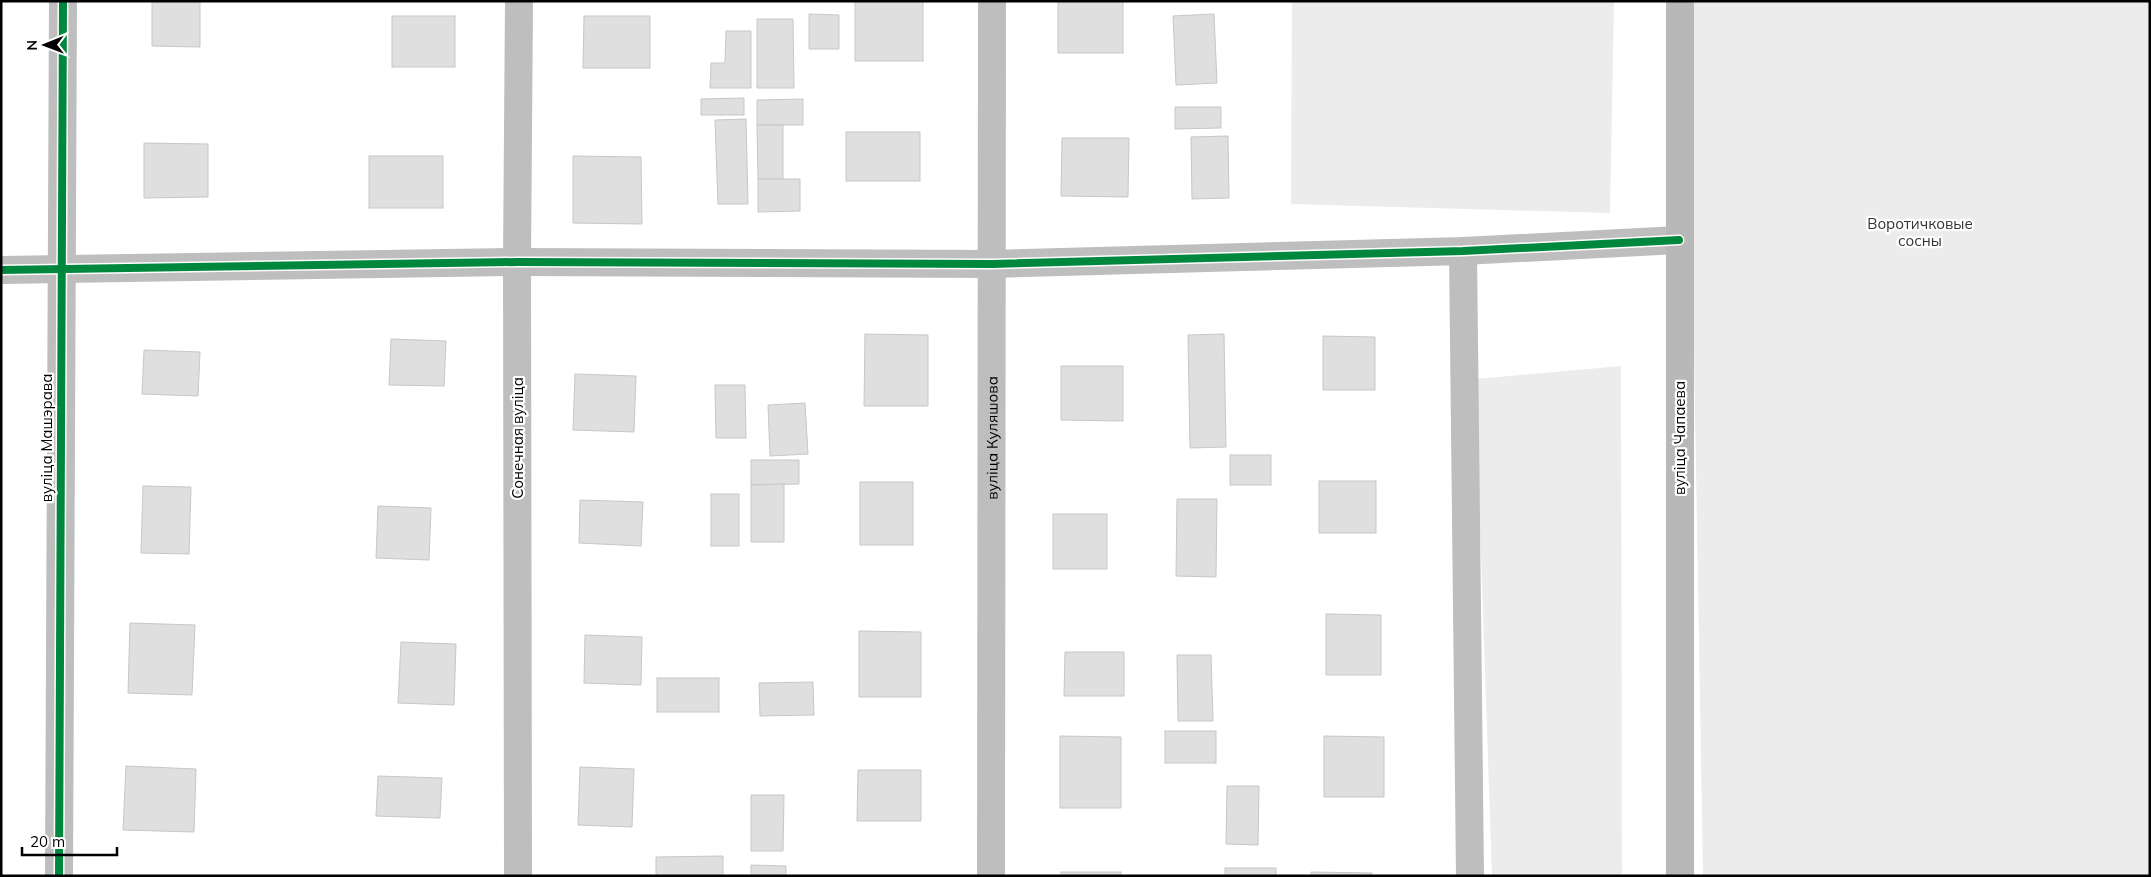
<svg xmlns="http://www.w3.org/2000/svg" width="2151" height="877" font-family="Mulish,sans-serif">
  <rect width="100%" height="100%" fill="#fff"/>
  <!-- green -->
  <g fill="#ececec">
    <polygon points="1292,1 1614,1 1610,213 1291,204"/>
    <polygon points="1688,1 2150,1 2150,876 1703,876"/>
    <polygon points="1621,366 1622,876 1492,876 1475,379"/>
  </g>
  <!-- building -->
  <g fill="#dfdfdf" stroke="#c7c7c7">
    <polygon points="152,1 200,1 200,47 152,46"/>
    <rect x="855" y="1" width="68" height="60"/>
    <rect x="1058" y="1" width="65" height="52"/>
    <polygon points="809,14 839,15 839,49 809,49"/>
    <polygon points="1214,14 1217,83 1176,85 1173,16"/>
    <rect x="392" y="16" width="63" height="51"/>
    <polygon points="584,16 650,16 650,68 583,68"/>
    <polygon points="757,19 793,19 794,88 757,88"/>
    <polygon points="726,31 751,31 751,88 710,88 711,63 725,63"/>
    <polygon points="744,98 744,115 701,115 701,99"/>
    <polygon points="803,99 803,125 757,125 757,100"/>
    <polygon points="1175,107 1221,107 1221,128 1175,129"/>
    <polygon points="746,119 748,204 718,204 715,120"/>
    <polygon points="757,125 783,125 783,179 758,179"/>
    <rect x="846" y="132" width="74" height="49"/>
    <polygon points="1228,136 1229,198 1192,199 1191,137"/>
    <polygon points="1062,138 1129,138 1128,197 1061,196"/>
    <polygon points="144,143 208,144 208,197 144,198"/>
    <rect x="369" y="156" width="74" height="52"/>
    <polygon points="573,156 641,157 642,224 573,223"/>
    <polygon points="758,179 800,179 800,211 758,212"/>
    <polygon points="865,334 928,335 928,406 864,406"/>
    <polygon points="1224,334 1226,447 1190,448 1188,335"/>
    <polygon points="1323,336 1375,337 1375,390 1323,390"/>
    <polygon points="391,339 446,341 444,386 389,385"/>
    <polygon points="144,350 200,352 198,396 142,394"/>
    <polygon points="1061,366 1123,366 1123,421 1061,420"/>
    <polygon points="575,374 636,376 634,432 573,430"/>
    <polygon points="715,385 745,385 746,438 716,438"/>
    <polygon points="805,403 808,454 770,456 768,405"/>
    <rect x="1230" y="455" width="41" height="30"/>
    <polygon points="751,460 799,460 799,484 751,485"/>
    <rect x="1319" y="481" width="57" height="52"/>
    <rect x="860" y="482" width="53" height="63"/>
    <polygon points="784,484 784,542 751,542 751,485"/>
    <polygon points="143,486 191,487 189,554 141,553"/>
    <rect x="711" y="494" width="28" height="52"/>
    <polygon points="1177,499 1217,499 1216,577 1176,576"/>
    <polygon points="580,500 643,502 641,546 579,543"/>
    <polygon points="378,506 431,508 429,560 376,558"/>
    <rect x="1053" y="514" width="54" height="55"/>
    <polygon points="1326,614 1381,615 1381,675 1326,675"/>
    <polygon points="130,623 195,625 192,695 128,693"/>
    <polygon points="859,631 921,632 921,697 859,697"/>
    <polygon points="585,635 642,637 641,685 584,683"/>
    <polygon points="401,642 456,644 454,705 398,703"/>
    <polygon points="1065,652 1124,652 1124,696 1064,696"/>
    <polygon points="1177,655 1211,655 1213,721 1178,721"/>
    <rect x="657" y="678" width="62" height="34"/>
    <polygon points="813,682 814,715 760,716 759,683"/>
    <rect x="1165" y="731" width="51" height="32"/>
    <polygon points="1060,736 1121,737 1121,808 1060,808"/>
    <polygon points="1324,736 1384,737 1384,797 1324,797"/>
    <polygon points="126,766 196,769 194,832 123,830"/>
    <polygon points="580,767 634,769 632,827 578,825"/>
    <polygon points="858,770 921,770 921,821 857,821"/>
    <polygon points="378,776 442,778 440,818 376,816"/>
    <polygon points="1227,786 1259,786 1258,845 1226,844"/>
    <polygon points="751,795 784,795 783,851 751,851"/>
    <polygon points="723,856 723,876 656,876 656,857"/>
    <polygon points="751,865 786,866 786,876 751,876"/>
    <rect x="1225" y="868" width="51" height="8"/>
    <rect x="1061" y="872" width="60" height="4"/>
    <polygon points="1311,872 1372,873 1372,876 1311,876"/>
  </g>
  <g fill="none" stroke-linecap="round" stroke-linejoin="round">
    <!-- street -->
    <g stroke="#bebebe" stroke-width="28">
      <polyline points="1463,251 1470,876"/>
      <polyline points="1,270 517,262 993,264 1463,251 1679,240"/>
      <polyline points="59,876 63,1"/>
      <polyline points="518,876 517,262 519,1"/>
      <path id="s1" d="M991,876l1,-875"/>
    </g>
    <!-- secondary -->
    <polyline stroke="#b8b8b8" stroke-width="28" points="1680,876 1680,1"/>
    <!-- cycleway casing -->
    <g stroke="#fff" stroke-width="11">
      <g id="cycleway">
        <polyline points="1,270 517,262 993,264 1463,251 1679,240"/>
        <polyline points="59,876 63,1"/>
      </g>
    </g>
    <!-- cycleway -->
    <use href="#cycleway" stroke="#00873e" stroke-width="8"/>
  </g>
  <g text-anchor="middle" dominant-baseline="central" stroke-width="4.5" stroke-linejoin="round" paint-order="stroke">
    <!-- park labels -->
    <g font-size="15" fill="#333" stroke="#fff">
      <text x="1920" y="223">Воротичковые<tspan x="1920" dy="17">сосны</tspan></text>
    </g>
    <!-- street labels -->
    <g font-size="15" fill="#000" stroke="#fff">
      <text transform="translate(46 438) rotate(-90)">вуліца Машэрава</text>
      <text transform="translate(517 438) rotate(-90)">Сонечная вуліца</text>
      <text transform="translate(1679 438) rotate(-90)">вуліца Чапаева</text>
      <text stroke="none"><textPath href="#s1" startOffset="438">вуліца Куляшова</textPath></text>
    </g>
  </g>
  <!-- border -->
  <rect width="2151" height="877" fill="none" stroke="#000000" stroke-width="5"/>
  <!-- north arrow -->
  <g transform="translate(45 45) rotate(269)" stroke="#ffffff" stroke-width="4" paint-order="stroke">
  <path d="M0-4L9 19L0 12L-9 19Z" fill="#000000"/>
  <text y="-8" font-size="14" font-weight="bold" text-anchor="middle" fill="#000000">N</text>
  </g>
  <!-- scale -->
  <path d="M22 847v8h95v-8" fill="none" stroke="#000000" stroke-width="2.5"/>
  <text x="30" y="847" font-size="15" fill="#000000" stroke="#ffffff" stroke-width="4" paint-order="stroke">20 m</text>
</svg>
